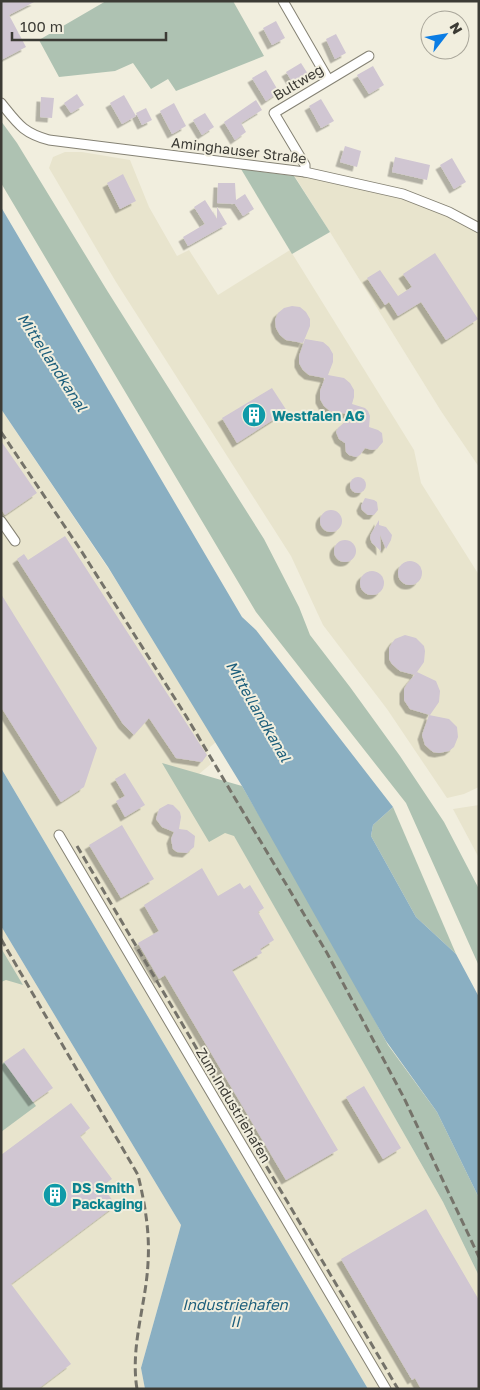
<svg xmlns="http://www.w3.org/2000/svg" width="480" height="1390" font-family="'Golos Text',sans-serif">
  <defs>
    <filter id="shadow"><feDropShadow dx="-4.5" dy="4.5" stdDeviation="0" flood-color="#0004"/></filter>
  </defs>
  <rect width="100%" height="100%" fill="#f1eede"/>
  <!-- built -->
  <g fill="#e8e4cd">
    <polygon points="65,152 82,152 130,160 149,207 177,256 189,250 218,295 290,250 414,450 421,483 479,575 479,787 464,794 447,798 387,709 323,625 291,556 116,282 49,168 53,157"/>
    <polygon points="287,164 452,212 479,227 479,467 441,411 330,232"/>
    <polygon points="1,409 112,574 216,742 210,747 207,755 211,764 199,774 443,1202 479,1276 479,1389 368,1389 1,768"/>
    <polygon points="479,805 479,858 453,809"/>
    <polygon points="1,926 181,1225 141,1368 145,1389 1,1389"/>
  </g>
  <!-- green -->
  <g fill="#aec2b2">
    <polygon points="106,1 233,1 264,56 176,91 168,79 151,89 133,63 115,71 59,77 39,40"/>
    <polygon points="1,121 17,143 108,292 264,539 299,607 310,635 350,687 400,756 444,822 479,889 479,966 406,803 256,612 1,183"/>
    <polygon points="241,169 294,176 330,232 292,254"/>
    <polygon points="162,763 242,786 326,930 388,1045 437,1112 479,1198 479,1276 443,1202 234,836 225,833 209,842"/>
    <polygon points="393,807 456,954 416,917 371,836 373,825"/>
    <polygon points="1,948 23,985 6,980 1,982"/>
    <polygon points="4,1062 36,1106 1,1132 1,1065"/>
  </g>
  <!-- water -->
  <g fill="#8aafc2">
    <polygon points="1,207 242,617 256,630 393,807 373,825 371,836 416,917 456,954 479,997 479,1198 437,1112 386,1041 242,786 108,567 1,409"/>
    <polygon points="1,768 368,1389 145,1389 141,1368 181,1225 1,926"/>
  </g>
  <!-- building -->
  <g fill="#d0c6d2" filter="url(#shadow)">
    <polygon points="1,1 36,1 9,15 26,47 1,60"/>
    <polygon points="276,21 285,38 272,45 263,28"/>
    <polygon points="336,34 346,53 335,59 326,39"/>
    <polygon points="301,63 308,74 293,83 286,72"/>
    <polygon points="373,66 384,85 369,94 357,75"/>
    <polygon points="266,70 279,92 266,101 252,78"/>
    <polygon points="77,94 84,105 71,113 64,103"/>
    <polygon points="124,95 136,116 122,124 110,103"/>
    <polygon points="41,97 54,98 52,118 40,117"/>
    <polygon points="321,99 334,121 321,128 309,106"/>
    <polygon points="256,100 262,110 241,123 246,132 235,140 224,122"/>
    <polygon points="174,103 186,126 172,134 160,111"/>
    <polygon points="146,108 152,120 142,125 136,113"/>
    <polygon points="205,113 214,127 202,135 193,120"/>
    <polygon points="345,146 361,151 357,167 340,162"/>
    <polygon points="395,157 430,165 427,180 392,172"/>
    <polygon points="452,158 466,182 454,189 440,165"/>
    <polygon points="123,174 136,201 120,209 107,183"/>
    <polygon points="218,183 235,183 236,200 245,194 254,209 243,216 235,204 217,203"/>
    <polygon points="205,200 217,219 217,207 227,224 188,246 183,237 205,224 194,207"/>
    <polygon points="435,253 478,319 446,340 421,302 398,316 389,302 385,305 367,278 380,270 398,296 412,287 403,274"/>
    <polygon points="292,306 300,307 306,312 310,319 310,326 303,343 286,340 280,335 276,328 275,320 278,313 284,308"/>
    <polygon points="305,339 323,342 329,347 333,354 333,362 328,375 344,378 350,383 354,390 354,397 352,404 365,408 368,411 370,416 369,427 378,430 382,433 383,442 377,449 372,450 365,448 360,455 356,457 349,455 346,452 345,443 339,439 336,432 338,428 353,415 330,411 324,406 320,399 320,391 325,378 309,375 303,370 299,363 299,356"/>
    <polygon points="272,388 287,411 237,443 222,418"/>
    <polygon points="1,441 37,493 5,515 1,509"/>
    <circle cx="358" cy="485" r="8"/>
    <polygon points="365,498 374,500 377,502 378,510 374,515 368,515 362,510 361,506"/>
    <circle cx="331" cy="521" r="11"/>
    <polygon points="379,520 379,525 386,527 392,535 391,540 386,549 380,535 381,551 372,543 370,538 371,534"/>
    <polygon points="65,536 207,755 202,762 176,758 149,718 134,735 123,724 17,559 24,554 28,560"/>
    <circle cx="345" cy="551" r="11"/>
    <circle cx="410" cy="573" r="12"/>
    <circle cx="372" cy="583" r="12"/>
    <polygon points="1,594 97,748 84,787 61,802 1,707"/>
    <polygon points="405,635 416,638 424,646 425,651 424,662 415,675 400,671 392,664 389,659 389,648 392,643 395,639"/>
    <polygon points="417,672 436,681 440,691 439,702 430,715 410,709 404,700 404,689 407,684"/>
    <polygon points="429,715 449,719 457,727 458,737 454,747 449,751 439,753 433,752 425,745 422,735"/>
    <polygon points="125,773 145,805 125,817 116,801 125,796 115,779"/>
    <polygon points="168,804 173,805 180,812 181,817 179,829 187,830 195,836 194,847 187,853 177,852 173,849 171,839 174,832 162,827 156,819 159,809"/>
    <polygon points="122,825 154,879 121,898 89,845"/>
    <polygon points="202,868 218,896 240,883 244,889 250,885 264,908 258,912 274,940 260,949 262,953 232,970 338,1150 286,1180 165,975 159,979 138,943 159,931 144,905"/>
    <polygon points="24,1048 53,1088 33,1102 4,1062"/>
    <polygon points="364,1086 401,1148 383,1159 346,1097"/>
    <polygon points="71,1103 90,1128 80,1136 112,1179 102,1186 116,1205 11,1284 71,1364 38,1389 1,1389 1,1155"/>
    <polygon points="426,1209 479,1300 479,1389 421,1389 415,1378 412,1380 341,1259"/>
  </g>
  <g fill="none" stroke-linecap="round" stroke-linejoin="round">
    <!-- minor casing -->
    <g stroke="#858274" stroke-width="11">
      <g id="minor">
        <polyline points="283,1 328,79"/>
        <path d="M1,103c17,21 22,30 48,37l256,32 98,22 46,18 30,16"/>
        <polyline points="305,172 305,165 274,113 369,56"/>
        <polyline points="1,521 15,541"/>
        <polyline points="59,835 386,1389"/>
      </g>
    </g>
    <!-- minor -->
    <use href="#minor" stroke="#fff" stroke-width="9"/>
    <!-- rail -->
    <g stroke="#75736a" stroke-width="3" stroke-dasharray="8 4" stroke-linecap="butt">
      <polyline points="1,432 80,549 186,716 327,953 404,1098 479,1257"/>
      <polyline points="77,846 398,1389"/>
      <path d="M1,939l137,236c7,29 12,58 10,88 -2,42 -18,83 -11,126"/>
    </g>
  </g>
  <!-- icons -->
  <defs>
    <g id="building-disc" transform="scale(1.25)"><circle r="9.5" fill="#0f9aa8" stroke="#f1eede"/><path d="M-4-6H4V6H1V3H-1V6H-4ZM-2.5-4.3h1.7v1.8h-1.7ZM.8-4.3h1.7v1.8H.8ZM-2.5-1h1.7V.8h-1.7ZM.8-1h1.7V.8H.8Z" fill="#fff"/></g>
  </defs>
  <g fill-rule="evenodd">
    <use href="#building-disc" x="254" y="415"/>
    <use href="#building-disc" x="55" y="1195"/>
  </g>
  <g text-anchor="middle" dominant-baseline="central" stroke-width="4" stroke-linejoin="round" paint-order="stroke">
    <!-- street labels -->
    <g font-size="14" fill="#3c3b35" stroke="#f1eede">
      <text transform="translate(298 82) rotate(-31)">Bultweg</text>
      <text transform="translate(239 150) rotate(7)">Aminghauser Straße</text>
      <text transform="translate(234 1105) rotate(59)">Zum Industriehafen</text>
    </g>
    <!-- culture labels -->
    <g font-size="14" font-weight="bold" fill="#0d838f" stroke="#f1eede" text-anchor="start">
      <text x="272" y="415">Westfalen AG</text>
      <text x="72" y="1187">DS Smith<tspan x="72" dy="16">Packaging</tspan></text>
    </g>
    <!-- water labels -->
    <g font-size="15" font-style="italic" fill="#1c5e7b" stroke="#f1eede">
      <text transform="translate(53 362) rotate(57)">Mittellandkanal</text>
      <text transform="translate(259 711) rotate(60)">Mittellandkanal</text>
      <text x="235" y="1304">Industriehafen<tspan x="235" dy="17">II</tspan></text>
    </g>
  </g>
  <!-- border -->
  <rect width="480" height="1390" fill="none" stroke="#3c3b35" stroke-width="5"/>
  <!-- north arrow -->
  <g transform="translate(445 35) rotate(59)"><circle r="24" fill="#f1eede" stroke="#a9a69a"/>
  <path d="M0-4L9 19L0 12L-9 19Z" fill="#0a7ce4"/>
  <text y="-8" font-size="14" font-weight="bold" text-anchor="middle" fill="#3c3b35">N</text>
  </g>
  <!-- scale -->
  <path d="M12 32v8h154v-8" fill="none" stroke="#3c3b35" stroke-width="2.5"/>
  <text x="20" y="32" font-size="15" fill="#3c3b35" stroke="#f1eede" stroke-width="4" paint-order="stroke">100 m</text>
</svg>
